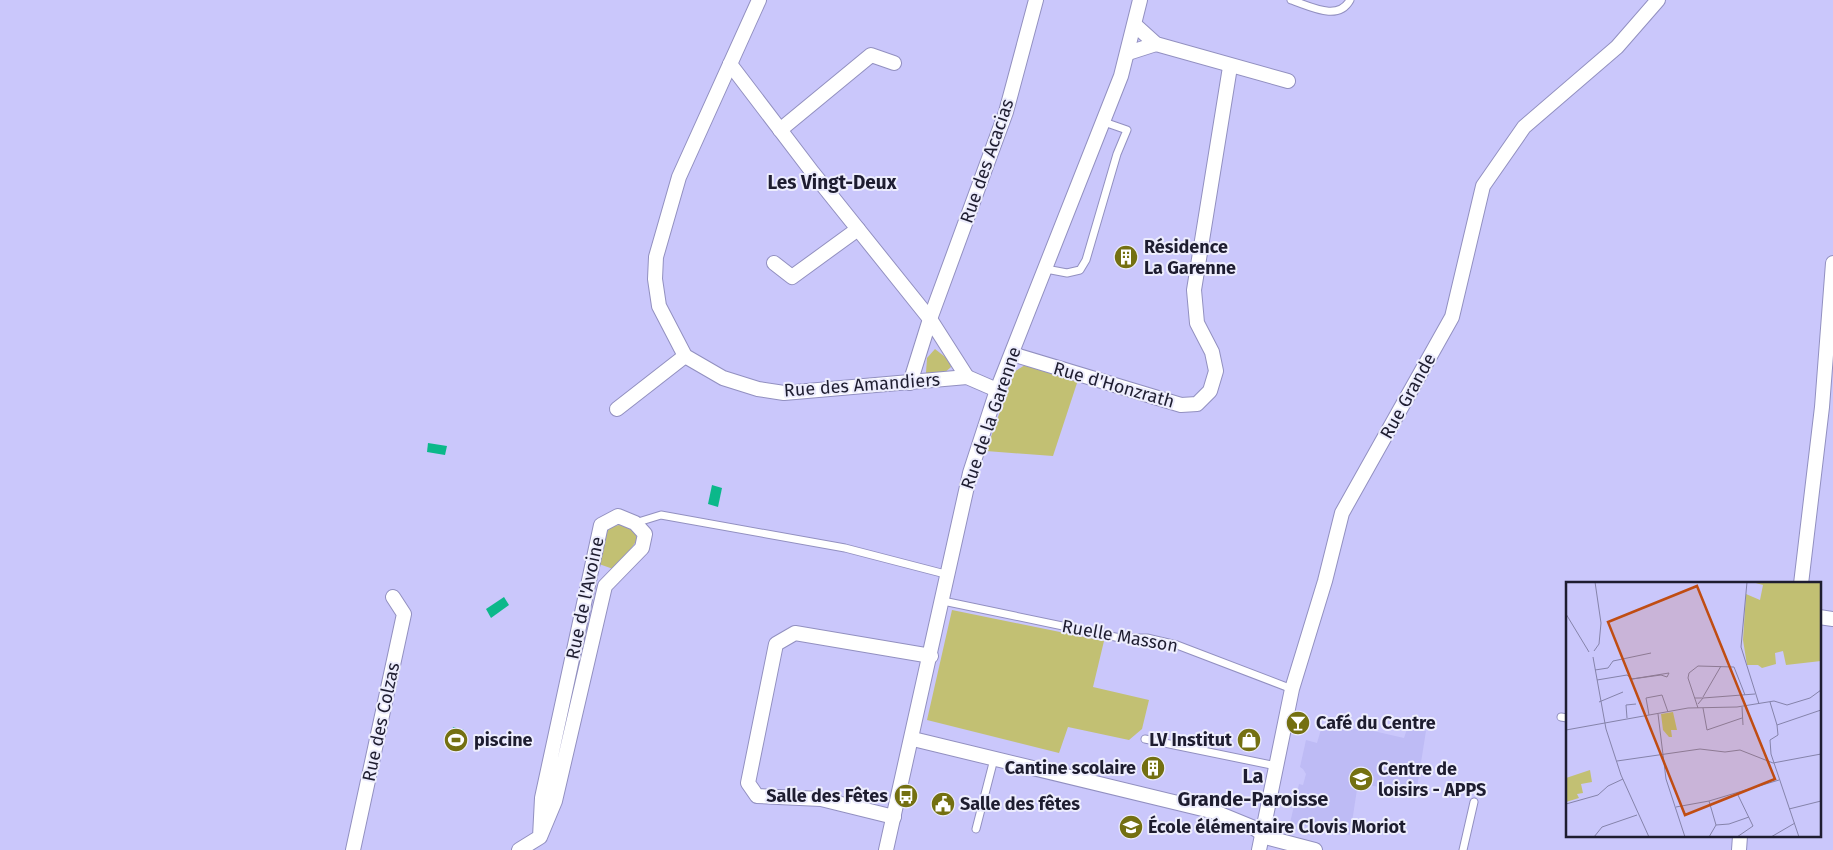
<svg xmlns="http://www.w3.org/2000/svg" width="1833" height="850" font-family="'Fira Sans',sans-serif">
  <rect width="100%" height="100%" fill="#cac7fb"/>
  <!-- built -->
  <polygon fill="#bebbf5" points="1322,726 1369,730 1404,738 1407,729 1426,731 1416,794 1358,783 1350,835 1290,823 1299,784 1303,785 1306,774 1303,769 1300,767 1306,740 1317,743"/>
  <!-- green -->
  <g fill="#c2c073">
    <polygon points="935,349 949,360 951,367 942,375 926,373 927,358"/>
    <polygon points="1028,363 1078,380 1053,456 986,451 1014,372"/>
    <polygon points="625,524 635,531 637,540 616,570 599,564 602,543 608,527"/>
    <polygon points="952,610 1104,641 1093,687 1149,700 1142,729 1129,740 1068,727 1059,753 927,720"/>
  </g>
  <!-- water -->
  <g fill="#0bb88a">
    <polygon points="428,443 447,446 445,455 427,452"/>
    <polygon points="712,485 722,488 718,507 708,504"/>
    <polygon points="504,597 509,605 491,618 486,609"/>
    <polygon points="453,727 464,730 459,752 449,749"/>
  </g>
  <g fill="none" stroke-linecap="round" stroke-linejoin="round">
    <!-- service casing -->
    <g stroke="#9290c0" stroke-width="9">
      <g id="service">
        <path d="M1291,0c19,6 47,22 59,0"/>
        <polyline points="1046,269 1067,273 1080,270 1086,260 1117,154 1127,130 1104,122"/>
        <polyline points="635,523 661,515 845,548 949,575"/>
        <polyline points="943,601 1120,638 1147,638 1177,645 1292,689"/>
        <polyline points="1561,717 1567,718"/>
        <polyline points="1145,739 1276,766"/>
        <polyline points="976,829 994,759"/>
        <polyline points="1463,850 1474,802"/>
      </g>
    </g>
    <!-- minor casing -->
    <g stroke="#9290c0" stroke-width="16">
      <g id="minor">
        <polyline points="759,0 679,177 656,257 655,279 659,306 685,356 723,378 758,389 784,393 967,377 997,390"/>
        <polyline points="1135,25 1156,44 1288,81"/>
        <polyline points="1128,53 1156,44"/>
        <polyline points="730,64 813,173 930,319"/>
        <polyline points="780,130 871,55 894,63"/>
        <polyline points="774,263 792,277 858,229"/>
        <polyline points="930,319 1006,112 1036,0"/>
        <polyline points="1012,354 1181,405 1197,404 1210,391 1216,371 1212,352 1197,323 1194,290 1230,67"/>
        <polyline points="910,383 930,319 967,377"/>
        <polyline points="617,409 685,356"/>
        <polyline points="1801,584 1822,407 1833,263"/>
        <polyline points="1819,617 1833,619"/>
        <polyline points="913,739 1215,812 1254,828 1269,838 1315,850"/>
        <polyline points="894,817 821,799 757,796 748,783 776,644 795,633 931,656"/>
        <polyline points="353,850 404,614 393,597"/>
        <polyline points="519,850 540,837 555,801 605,586 642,548 645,534 635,523 618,516 601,525 542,798 540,837"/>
        <polyline points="886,850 970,473 997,390 1121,76 1140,0"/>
        <polyline points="1259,850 1292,689 1325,581 1342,513 1452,317 1483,186 1524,127 1617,47 1658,0"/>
        <polyline points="1739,850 1740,836"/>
      </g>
    </g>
    <!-- service -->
    <use href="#service" stroke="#fff" stroke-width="7"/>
    <!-- minor -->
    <use href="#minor" stroke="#fff" stroke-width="14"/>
  </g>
  <!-- icons -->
  <defs>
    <g id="building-disc" transform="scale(1.25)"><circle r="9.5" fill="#747011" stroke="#ededfd"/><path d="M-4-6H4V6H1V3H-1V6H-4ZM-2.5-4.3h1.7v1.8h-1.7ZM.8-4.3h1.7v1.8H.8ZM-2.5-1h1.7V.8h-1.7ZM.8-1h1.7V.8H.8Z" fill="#fff"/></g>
    <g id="bar-disc" transform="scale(1.25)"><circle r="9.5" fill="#747011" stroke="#ededfd"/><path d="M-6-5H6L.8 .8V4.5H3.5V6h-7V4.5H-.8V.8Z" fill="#fff"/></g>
    <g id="stadium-disc" transform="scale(1.25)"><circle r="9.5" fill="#747011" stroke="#ededfd"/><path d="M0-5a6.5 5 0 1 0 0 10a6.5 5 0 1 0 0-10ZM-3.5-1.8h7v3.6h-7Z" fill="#fff"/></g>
    <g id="shop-disc" transform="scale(1.25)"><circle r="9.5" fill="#747011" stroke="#ededfd"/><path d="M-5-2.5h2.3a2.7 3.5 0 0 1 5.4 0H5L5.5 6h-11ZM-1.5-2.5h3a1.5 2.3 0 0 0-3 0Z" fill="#fff"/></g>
    <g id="school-disc" transform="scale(1.25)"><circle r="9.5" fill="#747011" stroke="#ededfd"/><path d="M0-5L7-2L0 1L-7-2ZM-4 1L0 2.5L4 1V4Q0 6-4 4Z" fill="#fff"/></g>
    <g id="bus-disc" transform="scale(1.25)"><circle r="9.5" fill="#747011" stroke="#ededfd"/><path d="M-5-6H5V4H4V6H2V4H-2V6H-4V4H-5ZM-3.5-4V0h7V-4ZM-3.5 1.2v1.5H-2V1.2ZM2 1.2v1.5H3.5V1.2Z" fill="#fff"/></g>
    <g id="civic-disc" transform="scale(1.25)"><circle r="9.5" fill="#747011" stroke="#ededfd"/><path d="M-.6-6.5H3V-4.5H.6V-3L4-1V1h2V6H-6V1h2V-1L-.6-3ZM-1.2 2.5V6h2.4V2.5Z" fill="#fff"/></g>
  </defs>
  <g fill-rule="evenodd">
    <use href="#building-disc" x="1126" y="257"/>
    <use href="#bar-disc" x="1298" y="723"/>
    <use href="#stadium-disc" x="456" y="740"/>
    <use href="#shop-disc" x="1249" y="740"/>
    <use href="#building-disc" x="1153" y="768"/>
    <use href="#school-disc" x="1361" y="779"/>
    <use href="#bus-disc" x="906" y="796"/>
    <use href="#civic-disc" x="943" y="804"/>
    <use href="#school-disc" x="1131" y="827"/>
  </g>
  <g text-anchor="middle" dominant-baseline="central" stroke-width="4" stroke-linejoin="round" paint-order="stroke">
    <!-- street labels -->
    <g font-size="18" fill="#1e1d30" stroke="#ededfd">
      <text transform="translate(987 161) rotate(-71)">Rue des Acacias</text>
      <text transform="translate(862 385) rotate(-4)">Rue des Amandiers</text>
      <text transform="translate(1114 385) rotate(16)">Rue d'Honzrath</text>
      <text transform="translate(1408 396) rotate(-61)">Rue Grande</text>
      <text transform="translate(991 418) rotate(-71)">Rue de la Garenne</text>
      <text transform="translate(585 598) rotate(-78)">Rue de l'Avoine</text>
      <text transform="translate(1120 636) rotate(10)">Ruelle Masson</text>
      <text transform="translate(381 722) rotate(-78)">Rue des Colzas</text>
    </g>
    <!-- poi labels -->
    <g font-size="18" font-weight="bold" fill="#1e1d30" stroke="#ededfd" text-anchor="start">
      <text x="1144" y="247">Résidence<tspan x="1144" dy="21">La Garenne</tspan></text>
      <text x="1316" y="723">Café du Centre</text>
      <text x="474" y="740">piscine</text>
      <text x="1232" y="740" text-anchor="end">LV Institut</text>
      <text x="1136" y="768" text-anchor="end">Cantine scolaire</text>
      <text x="1378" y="769">Centre de<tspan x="1378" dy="21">loisirs - APPS</tspan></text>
      <text x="888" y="796" text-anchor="end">Salle des Fêtes</text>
      <text x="960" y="804">Salle des fêtes</text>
      <text x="1148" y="827">École élémentaire Clovis Moriot</text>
    </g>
    <!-- neighbourhood labels -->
    <g font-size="19" font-weight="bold" fill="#1e1d30" stroke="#ededfd">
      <text x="832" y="182">Les Vingt-Deux</text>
    </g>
    <!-- quarter labels -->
    <g font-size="20" font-weight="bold" fill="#1e1d30" stroke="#ededfd">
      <text x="1253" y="776">La<tspan x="1253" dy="23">Grande-Paroisse</tspan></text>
    </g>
  </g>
  <!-- overview -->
  <g transform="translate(1566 582)">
    <rect width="255" height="255" fill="#cac7fb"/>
    <path d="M186,0h69v79l-35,4 -3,-14 -8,2 1,11 -14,4 -4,-3h-11l-4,-25 3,-46 14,6 3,-15zM107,130l4,18h-6l1,7h-3l-6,-7 -2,-16zM24,188l2,12 -11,2 2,9 -6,1 2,4 -13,4v-24z" fill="#c2c073"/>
    <path fill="none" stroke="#8583aa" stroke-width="1" d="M181,0l-6,65 18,57M0,32l23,38M28,69l5,-7 2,-21 -6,-41M27,75l13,72 15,46 28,62M29,88l13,-2 5,-7 38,-8M31,98l30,-5 5,4 29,-4 6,2 2,-4 -37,6M137,115l18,-31M129,116h8l-5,6M137,116l52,-4M33,120l24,-10M204,120l7,23 44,-15M176,125l1,18M132,126l-10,-30 1,-5 9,-7 36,1 11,28M137,126l4,22 35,-12M92,132l8,65 19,58M83,133l-3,-17 16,-3 6,17M61,136l-1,-13 10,-1M211,143l1,10 -8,5 1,14 28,83M0,148l122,-22 49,-1 37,-6 13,4 23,-7 11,-8M51,179l83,-12 25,3 15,-2 33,13 48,-9M171,211l16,33 -16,11M143,219l7,24 -7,12M0,222l32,-9 10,-9 15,-7M110,225l33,-6 70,-21M223,227l32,-8M150,243l13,-1 20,-7M28,255l8,-10 35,-12M205,255l24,-14"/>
    <path fill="#c04d13" fill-opacity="0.15" stroke="#c04d13" stroke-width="2.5" d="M131,4l78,193 -90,36 -77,-193z"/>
    <rect width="255" height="255" fill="none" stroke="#1e1d30" stroke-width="2.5"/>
  </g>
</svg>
